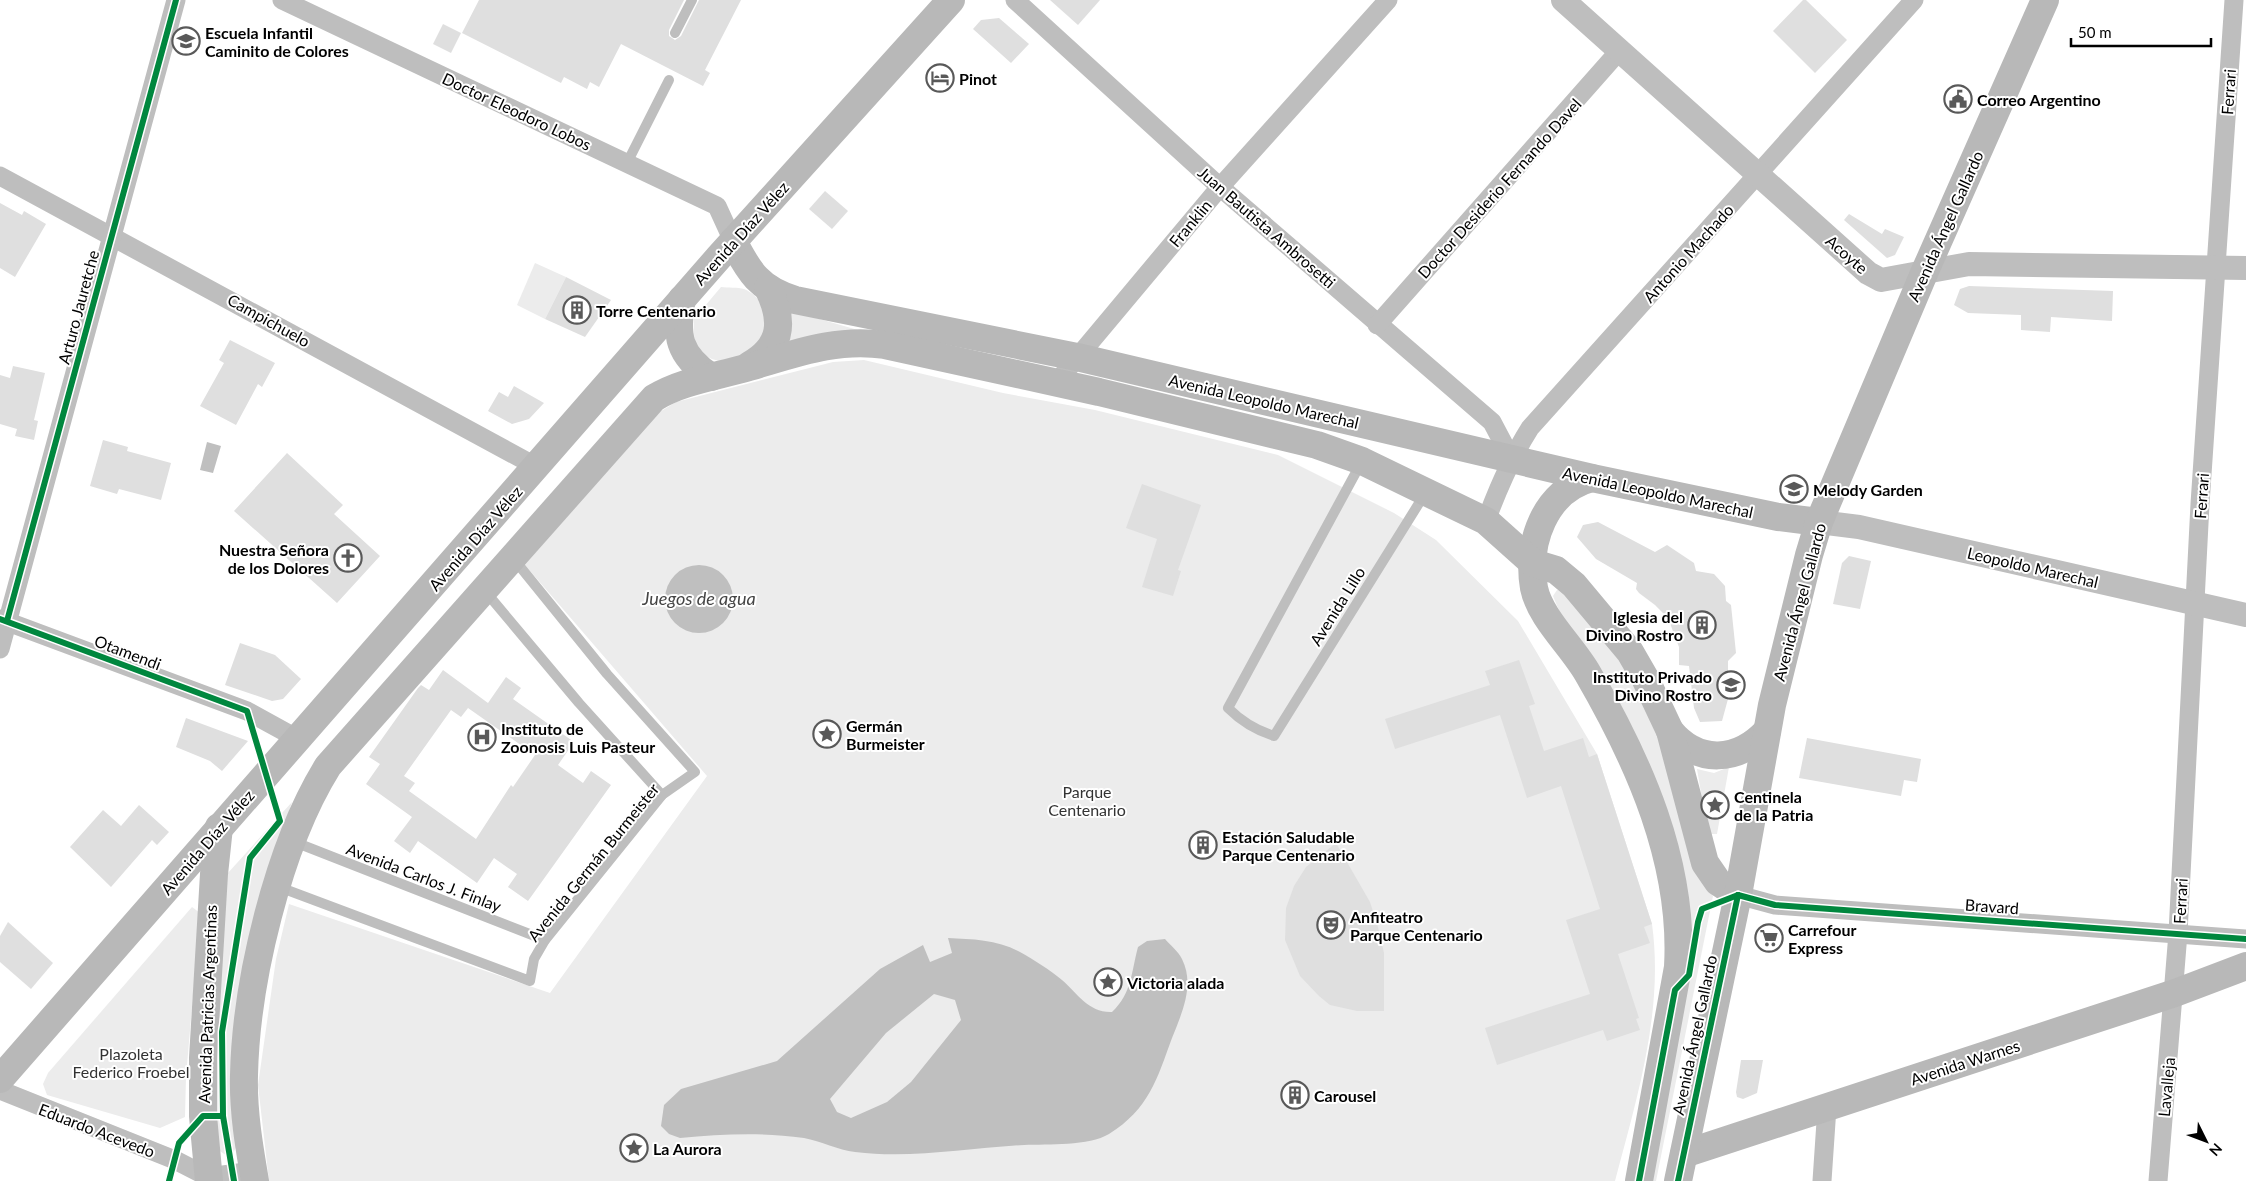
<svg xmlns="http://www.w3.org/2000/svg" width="2246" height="1181" font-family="Lato,sans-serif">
  <rect width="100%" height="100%" fill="#fff"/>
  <!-- green -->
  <g fill="#ececec">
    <polygon points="535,263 566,277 545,319 517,305"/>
    <path d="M721,287c7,1 17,0 23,2 10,4 18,13 21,22 10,37 -47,70 -68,35 -4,-6 -3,-20 -3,-27z"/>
    <polygon points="788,310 865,332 786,343"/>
    <path d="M864,360l139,33 92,17 183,45 116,58 42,27 82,81 79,133 55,170c12,87 -15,174 -37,257h-1346l-11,-96 18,-126 13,-55 261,89 157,-217 -182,-211 128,-149 23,-14 157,-40z"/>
    <polygon points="1557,590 1564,590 1631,674 1652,716 1700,879 1713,896 1656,1181 1651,1181 1687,917 1553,596"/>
    <polygon points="1729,767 1717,834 1708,834 1697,769 1714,773"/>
    <polygon points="292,802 261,898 238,1144 230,1158 217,1149 212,1068 227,874"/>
    <polygon points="192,907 200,913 186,1077 185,1117 160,1128 47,1095 43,1084 48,1073"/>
  </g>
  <!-- water -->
  <g fill="#bfbfbf" fill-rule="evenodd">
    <polygon points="207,442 221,446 213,473 200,470"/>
    <circle cx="699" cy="599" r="34"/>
    <path d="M948,938c24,1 51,2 72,14 14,8 30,18 42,28 16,14 27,33 50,32 20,-19 19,-39 26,-65l9,-6 18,-2c5,6 13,12 17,20 13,26 0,54 -10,79 -15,41 -23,71 -63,96 -20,12 -61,10 -85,11 -56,3 -113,14 -169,7 -17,-2 -34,-11 -51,-14 -42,-6 -82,-4 -124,0l-11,-4 -8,-8 3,-21 17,-16 96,-28 103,-92 43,-24 7,17 22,-9zM934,994l21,6 6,20 -50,62 -24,20 -36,16 -14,-6 -7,-13 56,-66z"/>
  </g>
  <!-- building -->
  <g fill="#dfdfdf" fill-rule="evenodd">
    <polygon points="479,0 684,0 669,30 669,36 675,40 681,36 699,0 741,0 705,70 710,73 703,86 621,44 599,87 590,82 587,89 564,77 561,83 462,33"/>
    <polygon points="1050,0 1100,0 1078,25"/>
    <polygon points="1803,0 1806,0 1847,40 1815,73 1773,31"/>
    <polygon points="999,18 1029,44 1011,63 973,29 981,20"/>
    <polygon points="443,24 461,33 451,53 433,44"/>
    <polygon points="825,191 848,211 832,229 809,209"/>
    <polygon points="0,203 22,215 24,211 46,224 15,277 0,268"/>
    <polygon points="1849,214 1882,234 1885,229 1904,237 1895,255 1887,258 1844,220"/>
    <polygon points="566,277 611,300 585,337 545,319"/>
    <polygon points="1969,286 2113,291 2112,321 2051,317 2050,332 2021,330 2021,315 1968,313 1954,305 1960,289"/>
    <polygon points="230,340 275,363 262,387 258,384 236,425 200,406 224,363 219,360"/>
    <polygon points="13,366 45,373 34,420 38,421 34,440 15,436 17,429 0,424 0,375 10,378"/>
    <polygon points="514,386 544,403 529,419 512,424 488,411 499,392 508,397"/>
    <polygon points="103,440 128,447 127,451 171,463 161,500 119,489 117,494 90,486"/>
    <polygon points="287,453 343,505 334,514 380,556 337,603 234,511"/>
    <polygon points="1142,484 1201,505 1178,570 1181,571 1173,596 1142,587 1157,539 1126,528"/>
    <polygon points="1598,522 1655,552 1667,545 1694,563 1696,571 1714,574 1725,586 1726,601 1731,605 1736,653 1728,661 1728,699 1722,721 1700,722 1694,708 1689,666 1679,665 1679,647 1668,618 1655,605 1639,593 1636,589 1637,583 1596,559 1577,537 1583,525"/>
    <polygon points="1849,556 1871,561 1860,609 1833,604 1842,563"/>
    <polygon points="240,643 275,655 301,679 283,699 272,701 225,685"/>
    <polygon points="1519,660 1535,704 1529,706 1544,751 1583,738 1589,757 1597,754 1652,924 1644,927 1650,943 1618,954 1639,1018 1636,1019 1640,1030 1607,1041 1603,1030 1497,1065 1485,1028 1590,994 1566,920 1600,909 1561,786 1527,798 1500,715 1395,749 1385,719 1490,685 1485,671"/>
    <path d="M443,670l45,33 18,-26 15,11 -8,11 61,43 -16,23 25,18 8,-12 20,14 -83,116 -20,-14 9,-13 -23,-16 -17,25 -59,-42 -8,12 -16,-12 18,-24 -46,-33 14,-20 -11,-7 49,-69 3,-3 8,5zM468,708l67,47 -22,32 -2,-2 -35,54 -67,-48 6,-8 -11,-7 47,-66 10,7z"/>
    <polygon points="186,718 248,741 222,771 210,761 176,747"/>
    <polygon points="1807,738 1921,759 1917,782 1904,780 1901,796 1799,778"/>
    <polygon points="139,805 169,832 157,845 152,840 111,887 70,847 103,810 121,826"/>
    <polygon points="1203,831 1216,839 1203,859 1191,851"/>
    <polygon points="1336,843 1370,902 1378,927 1384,953 1384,1011 1357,1011 1330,1005 1319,996 1300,976 1285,940 1286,908 1294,886 1306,867"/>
    <polygon points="8,922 53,963 31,989 0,962 0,936"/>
    <polygon points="1741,1060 1763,1060 1757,1093 1743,1099 1737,1097 1736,1092"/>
    <circle cx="1295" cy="1096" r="14"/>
  </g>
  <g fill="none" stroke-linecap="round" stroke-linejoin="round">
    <!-- service -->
    <g stroke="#bebebe" stroke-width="10">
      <polyline points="675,33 692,0"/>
      <polyline points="627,163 669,80"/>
      <path d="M1361,463l-133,245c14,14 27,22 46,28l152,-244"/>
      <polyline points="485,591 579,703 662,795"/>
      <polyline points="292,841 545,940"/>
      <polyline points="279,887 530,981 534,959 545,940 662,795 695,772 607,674 513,558"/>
    </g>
    <!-- minor -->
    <g stroke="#bebebe" stroke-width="19">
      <polyline points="282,0 717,206 733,241"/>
      <polyline points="1015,0 1220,187 1492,422 1511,458"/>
      <polyline points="0,176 537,467"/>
      <polyline points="1377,325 1620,50"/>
      <polyline points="1056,383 1220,187 1388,0"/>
      <path d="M1486,521c12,-33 25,-63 44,-93l384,-428"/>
      <polyline points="0,619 247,711 298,739"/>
      <polyline points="0,649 176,0"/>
      <polyline points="1738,895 1775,905 2246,939"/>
      <polyline points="0,1090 175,1160 208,1177 253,1171"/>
      <polyline points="1822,1181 1827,1107"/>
      <polyline points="2158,1181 2178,933 2200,504 2234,0"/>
    </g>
    <!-- tertiary -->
    <g stroke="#bebebe" stroke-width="24">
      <polyline points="1563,0 1868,273 1881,280 1969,264 2246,268"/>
      <polyline points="1819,522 1859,527 2246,615"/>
    </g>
    <!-- secondary -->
    <g stroke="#b8b8b8" stroke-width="28">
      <path d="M733,241c16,31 26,48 62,59l282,57 515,121 186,39 41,5"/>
      <path d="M682,299c-7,36 -4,56 29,78"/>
      <path d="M750,365c33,-19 34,-45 18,-77"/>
      <path d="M1592,478c-47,12 -66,65 -58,110 6,30 39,59 54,86 51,88 96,188 90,293l-39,214"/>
      <path d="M1670,731c28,34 68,31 97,0"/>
      <polyline points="0,1079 719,257 951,0"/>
      <polyline points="1684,1154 2175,993 2246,966"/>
      <polyline points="209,1181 203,1116 203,1058 214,874 219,827"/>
      <path d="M255,1181c-6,-35 -12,-70 -11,-106 2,-93 34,-229 84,-309l326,-368c26,-16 59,-21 88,-29 47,-13 92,-32 143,-24l214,47 218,53 45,16 124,60 47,42 23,7 18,15 56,67 15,26 25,53 35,132 13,19 20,13"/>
      <polyline points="1678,1181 1738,895 1772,705 1809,555 1819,522 1925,271 2045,0"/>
    </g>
    <!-- cycleway casing -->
    <g stroke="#fff" stroke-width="9">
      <g id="cycleway">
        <polyline points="0,619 247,711 280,821 250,858 222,1032 223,1116 234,1181"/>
        <polyline points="7,621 176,0"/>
        <polyline points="1738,895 1775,905 2246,939"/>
        <polyline points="169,1181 179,1143 203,1116 223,1116"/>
        <polyline points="1639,1181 1675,990 1689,975 1698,922 1702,909 1738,895"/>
        <polyline points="1678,1181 1738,895"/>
      </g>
    </g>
    <!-- cycleway -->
    <use href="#cycleway" stroke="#00873e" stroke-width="6"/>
  </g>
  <!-- icons -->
  <defs>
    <g id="school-ring" transform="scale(1.4375)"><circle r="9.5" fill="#fff" stroke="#595959" stroke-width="1.5"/><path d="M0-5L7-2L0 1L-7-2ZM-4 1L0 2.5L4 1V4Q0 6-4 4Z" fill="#595959"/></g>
    <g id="hotel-ring" transform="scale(1.4375)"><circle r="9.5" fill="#fff" stroke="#595959" stroke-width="1.5"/><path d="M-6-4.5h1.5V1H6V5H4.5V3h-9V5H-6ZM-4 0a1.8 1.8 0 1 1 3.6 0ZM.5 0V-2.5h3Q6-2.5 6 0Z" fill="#595959"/></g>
    <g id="civic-ring" transform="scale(1.4375)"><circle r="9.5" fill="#fff" stroke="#595959" stroke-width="1.5"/><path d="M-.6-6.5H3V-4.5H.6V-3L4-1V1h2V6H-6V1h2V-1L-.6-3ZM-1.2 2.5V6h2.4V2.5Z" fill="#595959"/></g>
    <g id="building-ring" transform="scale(1.4375)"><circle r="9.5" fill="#fff" stroke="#595959" stroke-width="1.5"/><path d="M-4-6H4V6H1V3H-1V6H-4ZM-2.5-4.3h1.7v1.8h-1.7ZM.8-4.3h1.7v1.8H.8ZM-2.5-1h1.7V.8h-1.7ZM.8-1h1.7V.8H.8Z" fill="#595959"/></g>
    <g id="church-ring" transform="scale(1.4375)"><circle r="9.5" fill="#fff" stroke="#595959" stroke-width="1.5"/><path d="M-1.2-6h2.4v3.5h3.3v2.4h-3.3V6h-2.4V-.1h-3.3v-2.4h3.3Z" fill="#595959"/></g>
    <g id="sight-ring" transform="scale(1.4375)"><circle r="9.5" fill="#fff" stroke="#595959" stroke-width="1.5"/><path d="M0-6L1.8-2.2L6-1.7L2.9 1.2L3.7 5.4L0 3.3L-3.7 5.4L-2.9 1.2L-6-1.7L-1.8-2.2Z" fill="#595959"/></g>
    <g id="hospital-ring" transform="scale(1.4375)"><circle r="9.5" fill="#fff" stroke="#595959" stroke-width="1.5"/><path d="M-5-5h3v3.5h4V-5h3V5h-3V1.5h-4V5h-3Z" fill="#595959"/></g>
    <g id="theatre-ring" transform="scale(1.4375)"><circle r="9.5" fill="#fff" stroke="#595959" stroke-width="1.5"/><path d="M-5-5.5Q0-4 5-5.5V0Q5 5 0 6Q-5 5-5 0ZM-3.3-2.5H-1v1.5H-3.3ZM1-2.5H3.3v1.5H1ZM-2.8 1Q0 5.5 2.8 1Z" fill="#595959"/></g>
    <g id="supermarket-ring" transform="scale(1.4375)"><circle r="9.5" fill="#fff" stroke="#595959" stroke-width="1.5"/><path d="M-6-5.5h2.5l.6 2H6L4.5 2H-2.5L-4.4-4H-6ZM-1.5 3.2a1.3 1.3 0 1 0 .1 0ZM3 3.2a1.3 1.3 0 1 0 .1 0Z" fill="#595959"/></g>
  </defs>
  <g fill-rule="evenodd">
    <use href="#school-ring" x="186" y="41"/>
    <use href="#hotel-ring" x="940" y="78"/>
    <use href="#civic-ring" x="1958" y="99"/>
    <use href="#building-ring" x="577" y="310"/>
    <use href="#school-ring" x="1794" y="489"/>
    <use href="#church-ring" x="348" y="558"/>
    <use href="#building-ring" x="1702" y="625"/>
    <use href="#school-ring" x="1731" y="685"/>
    <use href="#sight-ring" x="827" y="734"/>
    <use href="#hospital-ring" x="482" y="737"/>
    <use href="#sight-ring" x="1715" y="805"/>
    <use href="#building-ring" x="1203" y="845"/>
    <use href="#theatre-ring" x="1331" y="925"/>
    <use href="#supermarket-ring" x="1769" y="938"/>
    <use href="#sight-ring" x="1108" y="982"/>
    <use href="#building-ring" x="1295" y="1095"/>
    <use href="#sight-ring" x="634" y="1148"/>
  </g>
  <g text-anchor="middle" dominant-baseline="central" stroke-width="4" stroke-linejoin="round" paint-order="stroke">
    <!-- poi labels -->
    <g font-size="16" font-weight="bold" fill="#000" stroke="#fff" text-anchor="start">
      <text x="205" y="32">Escuela Infantil<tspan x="205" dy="18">Caminito de Colores</tspan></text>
      <text x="959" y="78">Pinot</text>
      <text x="1977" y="99">Correo Argentino</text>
      <text x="596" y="310">Torre Centenario</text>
      <text x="1813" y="489">Melody Garden</text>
      <text x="329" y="549" text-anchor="end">Nuestra Señora<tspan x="329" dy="18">de los Dolores</tspan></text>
      <text x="1683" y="616" text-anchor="end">Iglesia del<tspan x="1683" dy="18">Divino Rostro</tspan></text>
      <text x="1712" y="676" text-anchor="end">Instituto Privado<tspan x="1712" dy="18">Divino Rostro</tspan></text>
      <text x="846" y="725">Germán<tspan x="846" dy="18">Burmeister</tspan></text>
      <text x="501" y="728">Instituto de<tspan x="501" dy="18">Zoonosis Luis Pasteur</tspan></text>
      <text x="1734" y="796">Centinela<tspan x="1734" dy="18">de la Patria</tspan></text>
      <text x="1222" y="836">Estación Saludable<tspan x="1222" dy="18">Parque Centenario</tspan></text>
      <text x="1350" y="916">Anfiteatro<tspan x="1350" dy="18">Parque Centenario</tspan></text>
      <text x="1788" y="929">Carrefour<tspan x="1788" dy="18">Express</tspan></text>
      <text x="1127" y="982">Victoria alada</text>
      <text x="1314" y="1095">Carousel</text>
      <text x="653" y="1148">La Aurora</text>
    </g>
    <!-- street labels -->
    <g font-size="16" fill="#000" stroke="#fff">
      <text transform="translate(2228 92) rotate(-86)">Ferrari</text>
      <text transform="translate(517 111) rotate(25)">Doctor Eleodoro Lobos</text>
      <text transform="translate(1499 188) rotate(-48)">Doctor Desiderio Fernando Davel</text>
      <text transform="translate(1190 223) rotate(-50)">Franklin</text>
      <text transform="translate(1945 226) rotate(-66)">Avenida Ángel Gallardo</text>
      <text transform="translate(1267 227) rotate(41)">Juan Bautista Ambrosetti</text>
      <text transform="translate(741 233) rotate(-48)">Avenida Díaz Vélez</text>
      <text transform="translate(1688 253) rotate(-48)">Antonio Machado</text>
      <text transform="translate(1847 254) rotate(41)">Acoyte</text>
      <text transform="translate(78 307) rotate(-75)">Arturo Jauretche</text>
      <text transform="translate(269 320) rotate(29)">Campichuelo</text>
      <text transform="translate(1264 401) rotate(13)">Avenida Leopoldo Marechal</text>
      <text transform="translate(1658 492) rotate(12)">Avenida Leopoldo Marechal</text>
      <text transform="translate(2201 496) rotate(-86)">Ferrari</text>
      <text transform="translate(475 538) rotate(-49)">Avenida Díaz Vélez</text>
      <text transform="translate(2033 567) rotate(13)">Leopoldo Marechal</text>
      <text transform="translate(1799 602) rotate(-75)">Avenida Ángel Gallardo</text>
      <text transform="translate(1337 606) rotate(-58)">Avenida Lillo</text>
      <text transform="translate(128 652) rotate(21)">Otamendi</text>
      <text transform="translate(207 842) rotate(-49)">Avenida Díaz Vélez</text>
      <text transform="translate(593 862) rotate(-51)">Avenida Germán Burmeister</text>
      <text transform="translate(424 877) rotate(21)">Avenida Carlos J. Finlay</text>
      <text transform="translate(2180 901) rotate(-87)">Ferrari</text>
      <text transform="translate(1992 906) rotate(4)">Bravard</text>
      <text transform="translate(207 1004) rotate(-88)">Avenida Patricias Argentinas</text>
      <text transform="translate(1694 1035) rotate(-78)">Avenida Ángel Gallardo</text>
      <text transform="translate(1965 1062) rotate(-18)">Avenida Warnes</text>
      <text transform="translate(2166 1087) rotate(-85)">Lavalleja</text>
      <text transform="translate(97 1130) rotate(21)">Eduardo Acevedo</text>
    </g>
    <!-- park labels -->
    <g font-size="16" fill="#333" stroke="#fff">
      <text x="1087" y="791">Parque<tspan x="1087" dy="18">Centenario</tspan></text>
      <text x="131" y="1053">Plazoleta<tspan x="131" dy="18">Federico Froebel</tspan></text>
    </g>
    <!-- water labels -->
    <g font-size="18" font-style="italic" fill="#444" stroke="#fff">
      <text x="699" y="598">Juegos de agua</text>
    </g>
  </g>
  <!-- north arrow -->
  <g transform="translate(2206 1141) rotate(132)" stroke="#ffffff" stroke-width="4" paint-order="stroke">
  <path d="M0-4L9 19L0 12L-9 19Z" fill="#000000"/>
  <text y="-8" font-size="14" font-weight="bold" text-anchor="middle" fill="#000000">N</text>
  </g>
  <!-- scale -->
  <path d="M2071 38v8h140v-8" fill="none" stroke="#000000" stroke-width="2.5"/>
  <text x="2078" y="38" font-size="15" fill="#000000" stroke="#ffffff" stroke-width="4" paint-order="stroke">50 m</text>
</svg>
